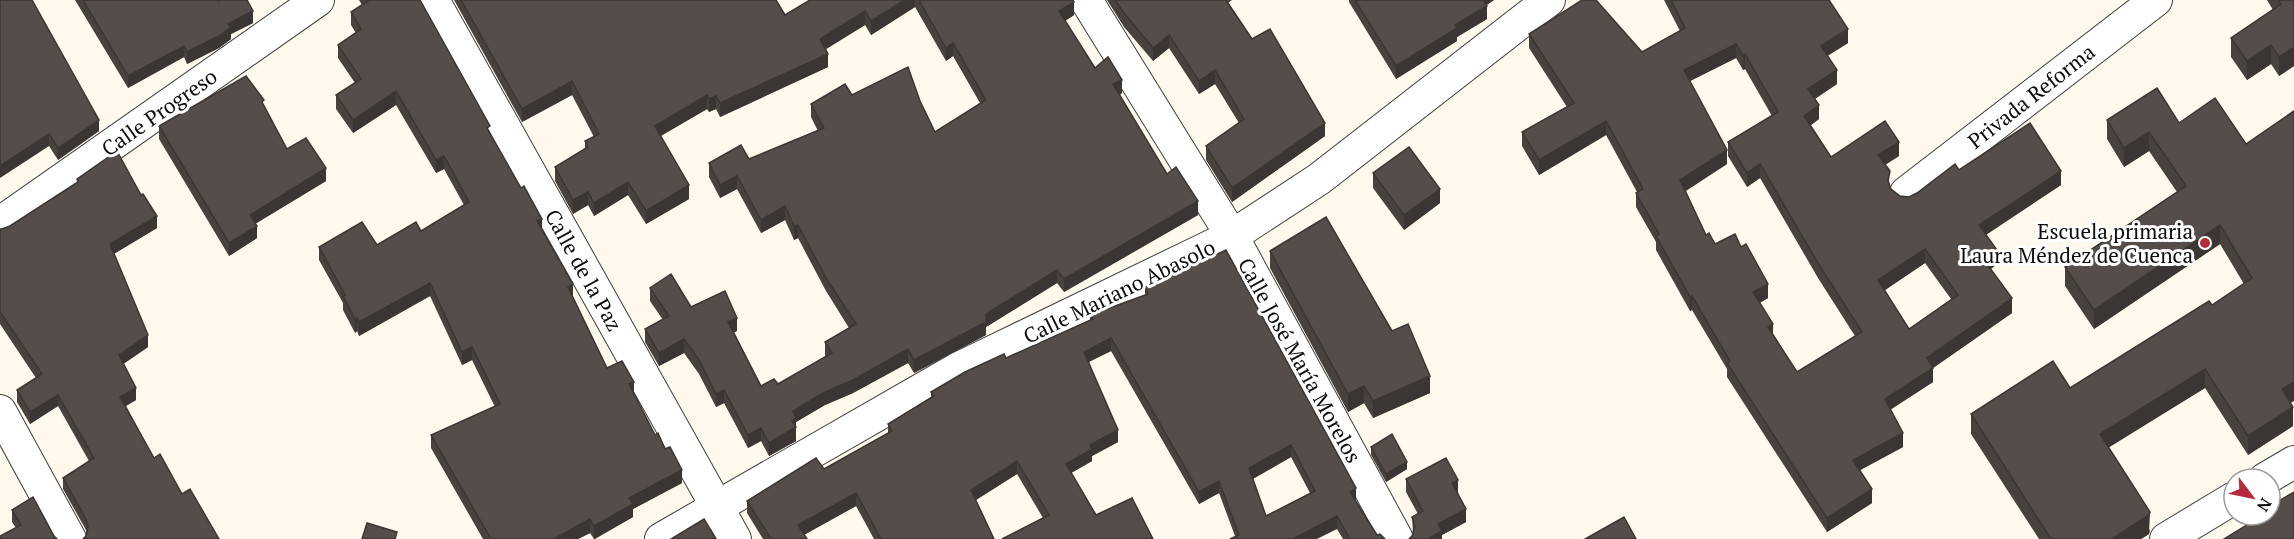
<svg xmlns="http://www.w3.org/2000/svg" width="2294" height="539" font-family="'PT Serif',serif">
  <rect width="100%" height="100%" fill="#fef9ec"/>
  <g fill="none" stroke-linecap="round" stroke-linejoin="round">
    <!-- street casing -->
    <g stroke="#3f3f3f" stroke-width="34">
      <g id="street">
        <polyline points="433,0 735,539"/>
        <polyline points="1086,0 1232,236 1397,539"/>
        <polyline points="1906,193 2156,0"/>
        <polyline points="0,223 318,0"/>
        <polyline points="0,411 70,539"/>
        <polyline points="2265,479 2294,462"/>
        <polyline points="661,539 957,369 1232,236 1319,179 1549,0"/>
        <polyline points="2166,539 2234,498"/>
      </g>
    </g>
    <!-- street -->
    <use href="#street" stroke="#fff" stroke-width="32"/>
  </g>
  <!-- wall -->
  <g fill="#48423f" fill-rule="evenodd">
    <polygon points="75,0 218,0 253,23 231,34 231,39 219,48 187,64 184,57 128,88"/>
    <polygon points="359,0 420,0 542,230 573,297 607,368 634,394 655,435 682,483 633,509 633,517 595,539 594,539 590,533 578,539 483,539 431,448 431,435 495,407 472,360 462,365 430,296 359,336 357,331 355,333 343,310 343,303 319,260 319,247 377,245 421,231 464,205 444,169 436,173 396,105 353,133 336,109 336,95 355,83 338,58 338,45 356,33 351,25 351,12 362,5"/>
    <polygon points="454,0 776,0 785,15 810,0 1073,0 1074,15 1065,21 1095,68 1122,93 1120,95 1167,174 1198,215 1064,292 1057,283 986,327 986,335 914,373 908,363 853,393 825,405 796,422 796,441 769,456 761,441 748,448 724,403 716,407 699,374 684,353 659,366 645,342 645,329 663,320 650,301 650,288 691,307 737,331 734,332 761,386 778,384 826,357 825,355 825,342 849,328 826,291 798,238 794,240 785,220 761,233 737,189 720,198 709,177 709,163 749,159 818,131 811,117 811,104 852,95 920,101 935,132 980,103 953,56 946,61 915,7 871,35 865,25 825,49 828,67 720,117 716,109 709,112 707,109 661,136 689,199 646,224 628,195 594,216 588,205 573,214 555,181 555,167 585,149 585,141 594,137 572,95 522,122"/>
    <polygon points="1107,0 1232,0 1228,3 1252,39 1325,136 1232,202 1206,160 1206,146 1239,123 1215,84 1199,94 1169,48 1153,61 1124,27"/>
    <polygon points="1349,0 1494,0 1486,5 1487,19 1457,37 1457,41 1396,79 1349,2"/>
    <path d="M1664,0h165l19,43 -21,13 10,28 -22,15 4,20 -8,6 20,32 68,-1 -14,9 6,24 9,7 9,1 8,-4 42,-23 102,15 -75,50 11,29 -6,5 21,44 -79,55v14l-43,28 13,37 -43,23 12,33 -45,29 -100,-155v-8l-35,-59 -2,1 -34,-61v-8l-20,-35v-14l1,-1 -31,-57 -67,40 -17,-29v-14l45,-25 -38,-59v-14l113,18 38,-21zM1736,58l7,12 2,-1 27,47 -44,26v14l19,31 13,-9 58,100 37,58 -58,36 -24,-38 -14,-31 9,-5 -53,-54 -9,-9 -20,-44 41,-27 -37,-83zM1925,263l26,36 -42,30 -25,-39z"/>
    <polygon points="2267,0 2294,0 2294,66 2279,76 2271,64 2247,80 2231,57 2231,38 2273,10"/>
    <polygon points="33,1 99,131 58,160 49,146"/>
    <polygon points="264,105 287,149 326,181 255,224 257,238 229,256 159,139 159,126"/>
    <polygon points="2107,120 2179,123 2246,144 2291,403 2293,426 2248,455 2205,388 2108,447 2150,531 2149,534 2141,539 2039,539 1971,434 1971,414 2070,388 2212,305 2244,284 2220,244 2094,329 2065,286 2065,267 2177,192 2149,151 2124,167 2107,139"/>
    <polygon points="1373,173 1440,203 1404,230 1373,188"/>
    <polygon points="77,179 157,228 114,254 148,347 123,364 136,400 126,406 154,458 219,539 86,536 86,530 63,489 63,478 89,461 58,406 30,424 17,402 17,390 36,378 0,324 0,229 2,229 10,226 77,183"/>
    <polygon points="1270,251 1392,331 1430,393 1373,418 1364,403 1348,412 1270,268"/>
    <path d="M1145,287l211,214 21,34 8,4h-42l-6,-10 -102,7 -16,-43 -20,11 -88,-153 -22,11 29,80 -26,14v5l-21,12 25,42 57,24 -110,-21 -26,-44 -41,26 18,39h-120l-18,-33 -52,29 3,4h-44l-16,-26v-12l77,-32 64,-36v-9l43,-27v-5l159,-72v-5l55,-20zM1291,457l19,36 -44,23 -13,-37z"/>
    <polygon points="1371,447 1407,469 1386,482 1371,455"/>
    <polygon points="1406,479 1458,492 1466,522 1442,535 1442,539 1412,536 1413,533 1412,517 1418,514 1406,492"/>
    <polygon points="12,510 54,536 16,528 12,522"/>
  </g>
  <!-- shaded-wall -->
  <g fill="#3b3633">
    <polygon points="905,0 915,0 915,7 871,35 871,21"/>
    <polygon points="1481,0 1494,0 1481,9"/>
    <polygon points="1074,2 1074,15 1059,25 1059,11"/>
    <polygon points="1487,6 1487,19 1457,37 1457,41 1396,79 1396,66 1455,25"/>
    <polygon points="253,11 253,23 231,34 231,39 219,48 187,64 187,52 228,24"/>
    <polygon points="865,11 865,25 820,53 820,39"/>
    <polygon points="1848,29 1848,43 1821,60 1821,46"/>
    <polygon points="1169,35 1169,48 1153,61 1153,48"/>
    <polygon points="953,43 953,56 946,61 946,48"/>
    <polygon points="1736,44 1736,58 1684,84 1684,70"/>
    <polygon points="2271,45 2271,64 2247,80 2247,61"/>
    <polygon points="184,46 184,57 128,88 128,76"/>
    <polygon points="2294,47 2294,66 2279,76 2279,57"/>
    <polygon points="828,54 828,67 720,117 720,103"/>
    <polygon points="1745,54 1745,69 1743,70 1743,56"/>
    <polygon points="1215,70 1215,84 1199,94 1199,81"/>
    <polygon points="1837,70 1837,84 1808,103 1808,89"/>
    <polygon points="1122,80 1122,93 1113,98 1113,84"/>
    <polygon points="572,81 572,95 522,122 522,109"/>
    <polygon points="396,91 396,105 353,133 353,120"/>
    <polygon points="707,95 707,109 655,139 655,126"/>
    <polygon points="716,96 716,109 709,112 709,99"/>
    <polygon points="1819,105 1819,119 1804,130 1804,116"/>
    <polygon points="99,120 99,131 58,160 58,148"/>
    <polygon points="1606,121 1606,135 1539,175 1539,160"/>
    <polygon points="1325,123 1325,136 1232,202 1232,188"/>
    <polygon points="2149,132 2149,151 2124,167 2124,148"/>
    <polygon points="49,134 49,146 0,178 0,166"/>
    <polygon points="1899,142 1899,156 1878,169 1878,155"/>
    <polygon points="1727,150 1727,164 1680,194 1680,180"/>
    <polygon points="444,156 444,169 436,173 436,160"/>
    <polygon points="1760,164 1760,178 1747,187 1747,173"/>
    <polygon points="326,168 326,181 250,227 250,215"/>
    <polygon points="2061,171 2061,185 1979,239 1979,225"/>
    <polygon points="737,176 737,189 720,198 720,185"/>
    <polygon points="628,182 628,195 594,216 594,203"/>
    <polygon points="689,185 689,199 646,224 646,211"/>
    <polygon points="1440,189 1440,203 1404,230 1404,215"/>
    <polygon points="588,192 588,205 573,214 573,200"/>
    <polygon points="1198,201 1198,215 1064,292 1064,279"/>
    <polygon points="785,206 785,220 761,233 761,220"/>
    <polygon points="157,216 157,228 110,256 110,244"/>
    <polygon points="542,219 542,232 537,221"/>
    <polygon points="798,225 798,238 794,240 794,226"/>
    <polygon points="2220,225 2220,244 2094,329 2094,310"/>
    <polygon points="257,226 257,238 229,256 229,243"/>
    <polygon points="1925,249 1925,263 1878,295 1878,280"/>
    <polygon points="1997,250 1997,264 1984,274 1984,260"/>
    <polygon points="1057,270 1057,283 986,327 986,335 914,373 914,360"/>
    <polygon points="430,283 430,296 359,336 359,322"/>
    <polygon points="573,284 573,297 568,287"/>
    <polygon points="1768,284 1768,298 1753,307 1753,292"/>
    <polygon points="1692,296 1692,310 1690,311 1690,297"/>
    <polygon points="2012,298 2012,313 1933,368 1933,382 1885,413 1885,399 1927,358"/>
    <polygon points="357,318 357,331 355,333 355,319"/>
    <polygon points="737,318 737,331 728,335 728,322"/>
    <polygon points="1773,324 1773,339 1768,327"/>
    <polygon points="148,335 148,347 119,367 119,355"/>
    <polygon points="1111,338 1111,351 1084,364 1084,352"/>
    <polygon points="684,339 684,353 659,366 659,353"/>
    <polygon points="472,347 472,360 462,365 462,352"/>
    <polygon points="908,349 908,363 853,393 825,405 796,422 796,441 769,456 769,443 793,411 825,392"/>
    <polygon points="2205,369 2205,388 2100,453 2100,434"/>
    <polygon points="1430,376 1430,393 1373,418 1373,401"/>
    <polygon points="634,382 634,395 629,384"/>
    <polygon points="2294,382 2294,401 2282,408 2282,389"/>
    <polygon points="1364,386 1364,403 1348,412 1348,394"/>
    <polygon points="136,388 136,400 120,409 120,397"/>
    <polygon points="724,390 724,403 716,407 716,394"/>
    <polygon points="58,395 58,406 30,424 30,412"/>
    <polygon points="2293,407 2293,426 2248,455 2248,436"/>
    <polygon points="761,428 761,441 748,448 748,435"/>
    <polygon points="1118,430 1118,442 1092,456 1092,461 1066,476 1066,464 1090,445"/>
    <polygon points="1903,433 1903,447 1853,474 1853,460"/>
    <polygon points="1291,445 1291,457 1249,481 1249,468"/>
    <polygon points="1017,461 1017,474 971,503 971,490"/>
    <polygon points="1407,462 1407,469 1386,482 1386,474"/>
    <polygon points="682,470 682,483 633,509 633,517 594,539 594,526 629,498"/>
    <polygon points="1458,480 1458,492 1452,495 1452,483"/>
    <polygon points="1219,481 1219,493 1199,504 1199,492"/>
    <polygon points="1356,488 1356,501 1350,492"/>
    <polygon points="1872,489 1872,503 1827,532 1827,518"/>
    <polygon points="856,493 856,506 798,538 798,525"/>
    <polygon points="1466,509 1466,522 1442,535 1442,539 1428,539 1438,524"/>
    <polygon points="2150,512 2149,534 2141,539 2112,539"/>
    <polygon points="1337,516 1337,529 1317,539 1293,539"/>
    <polygon points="590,519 590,533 578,539 554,539"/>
  </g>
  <!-- building -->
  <g fill="#544d49" stroke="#3b3633" stroke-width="1.5" fill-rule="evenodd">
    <polygon points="0,0 32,0 99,120 58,148 49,134 0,166"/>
    <polygon points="83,0 218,0 218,1 221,0 247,0 253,11 228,24 231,27 219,36 187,52 184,46 128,76"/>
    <polygon points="367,0 420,0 490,126 487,128 521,188 524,186 542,219 537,221 573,284 568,287 607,368 622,361 634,382 629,384 655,435 658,433 665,449 670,447 682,470 629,498 633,504 594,526 590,519 554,539 491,539 431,435 500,404 472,347 462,352 430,283 359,322 357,318 355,319 343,296 345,295 319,247 362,222 377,245 416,222 421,231 469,202 444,156 436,160 396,91 353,120 336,95 361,79 338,45 361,29 351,12 368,1"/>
    <polygon points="461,0 776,0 785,15 810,0 905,0 871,21 865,11 820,39 828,54 720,103 716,96 709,99 707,95 655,126 689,185 646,211 628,182 594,203 588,192 573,200 555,167 588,147 585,141 599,134 572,81 522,109"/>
    <polygon points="919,0 1073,0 1074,2 1059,11 1095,68 1108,57 1122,80 1113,84 1167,174 1176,167 1198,201 1064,279 1057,270 986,314 986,322 914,360 908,349 853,380 825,392 793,411 796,418 792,421 796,427 769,443 761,428 748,435 724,390 716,394 699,360 684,339 659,353 645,329 669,316 650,288 671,274 691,307 725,291 737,318 728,322 761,386 774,379 778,384 832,353 825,342 856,324 826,278 798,225 794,226 785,206 761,220 737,176 720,185 709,163 741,145 749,159 824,128 811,104 845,84 852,95 908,67 920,101 935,132 986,100 953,43 946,48"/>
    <polygon points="1115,0 1226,0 1252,39 1270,29 1325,123 1232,188 1206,146 1244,119 1215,70 1199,81 1169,35 1153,48 1124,13"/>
    <polygon points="1355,0 1483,0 1487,6 1455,25 1457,28 1396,66"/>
    <path d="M1582,0h14l46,52 43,-24 -14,-28h158l19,29 -27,17 16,24 -29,19 11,16 -15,11 27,41 54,-36 14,21 -21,13 12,16 -2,10 3,8 9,7 9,1 8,-4 38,-29 4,6 71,-47 31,48 -82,54 18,25 -13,10 28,38 -85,60 6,10 -48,31 18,34 -50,27 19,29 -45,29 -100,-155 3,-2 -38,-65 -2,1 -34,-61 3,-2 -23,-41 7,-4 -37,-68 -67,39 -17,-28 52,-29 -45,-69zM1736,44l7,12 2,-2 33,58 -50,30 19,31 13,-9 58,99 44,69 -65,40 -29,-45 5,-3 -20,-32 15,-8 -22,-40 -5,3 -6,-13 -20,10 -6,-11 -3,2 -26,-55 47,-30 -43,-80zM1925,249l33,46 -49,34 -31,-49z"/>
    <polygon points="2278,0 2294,0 2294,47 2279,57 2271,45 2247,61 2231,38 2281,4"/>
    <polygon points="246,76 264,100 262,102 287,149 306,138 326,168 250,215 257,226 229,243 159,126"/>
    <polygon points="2157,88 2179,123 2215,98 2246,144 2294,111 2294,382 2282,389 2293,407 2248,436 2205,369 2100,434 2150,512 2149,515 2112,539 2051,539 1971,414 2053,361 2070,388 2209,301 2212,305 2252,278 2220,225 2094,310 2065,267 2186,186 2149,132 2124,148 2107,120"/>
    <polygon points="1409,147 1440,189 1404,215 1373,173"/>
    <polygon points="117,151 141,195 143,194 157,216 110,244 148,335 119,355 136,388 120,397 154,458 160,454 182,494 190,489 219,539 83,539 86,536 88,527 86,519 63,478 94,458 58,395 30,412 17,390 42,374 0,312 0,229 2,229 10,226 78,182 77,179"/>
    <polygon points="1326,217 1392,331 1408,324 1430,376 1373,401 1364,386 1348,394 1270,251"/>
    <path d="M1226,250l130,238 -6,4 27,43 3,-1 5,5h-35l-13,-23 -44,23h-63l9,-4 -20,-54 -20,11 -88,-154 -27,14 34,78 -28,15 2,4 -26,15 30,51 36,-17 21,41h-151l47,-24 -32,-54 -46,29 23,49h-113l-25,-46 -58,32 9,14h-36l-24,-38 69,-43 8,11 68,-38 -4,-7 46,-28 -3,-4 34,-20 39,-18 2,4 87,-39 -3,-4 58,-21 -3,-7zM1291,445l24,46 -49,25 -17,-48z"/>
    <polygon points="1392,434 1407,462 1386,474 1371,447"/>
    <polygon points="1446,458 1458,480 1452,483 1466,509 1438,524 1442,531 1428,539 1409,539 1412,536 1415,526 1412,517 1423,511 1406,479"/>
    <polygon points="2294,492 2294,539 2224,539 2260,517 2259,515 2270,515 2270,506"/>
    <polygon points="33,497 54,536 57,539 0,539 0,536 21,525 12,510"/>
    <polygon points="1624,517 1636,539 1585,539"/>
    <polygon points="704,519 716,539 671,539"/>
    <polygon points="367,523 397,532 395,539 362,539"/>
  </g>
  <!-- markers -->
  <circle fill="#b62a3c" stroke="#fff" stroke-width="2" cx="2205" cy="243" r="6"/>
  <g text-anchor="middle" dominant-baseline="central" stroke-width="6" stroke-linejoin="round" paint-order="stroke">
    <!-- street labels -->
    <g font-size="21" fill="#0c0c0c" stroke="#fff">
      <text transform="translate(2031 96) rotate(-38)">Privada Reforma</text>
      <text transform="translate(159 112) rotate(-35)">Calle Progreso</text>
      <text transform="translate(584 270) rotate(61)">Calle de la Paz</text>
      <text transform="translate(1119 291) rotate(-26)">Calle Mariano Abasolo</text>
      <text transform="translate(1300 360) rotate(61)">Calle José María Morelos</text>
    </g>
    <!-- poi labels -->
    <g font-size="21" fill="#0c0c0c" stroke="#fff" text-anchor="end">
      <text x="2193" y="231">Escuela primaria<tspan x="2193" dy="24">Laura Méndez de Cuenca</tspan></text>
    </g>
  </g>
  <!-- north arrow -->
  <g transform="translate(2252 497) rotate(122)"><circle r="28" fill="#ffffff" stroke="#9e9e9e" stroke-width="1.5"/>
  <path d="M0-4.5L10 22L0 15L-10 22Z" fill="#b62a3c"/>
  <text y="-9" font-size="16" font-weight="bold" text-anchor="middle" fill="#0c0c0c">N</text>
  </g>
</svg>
